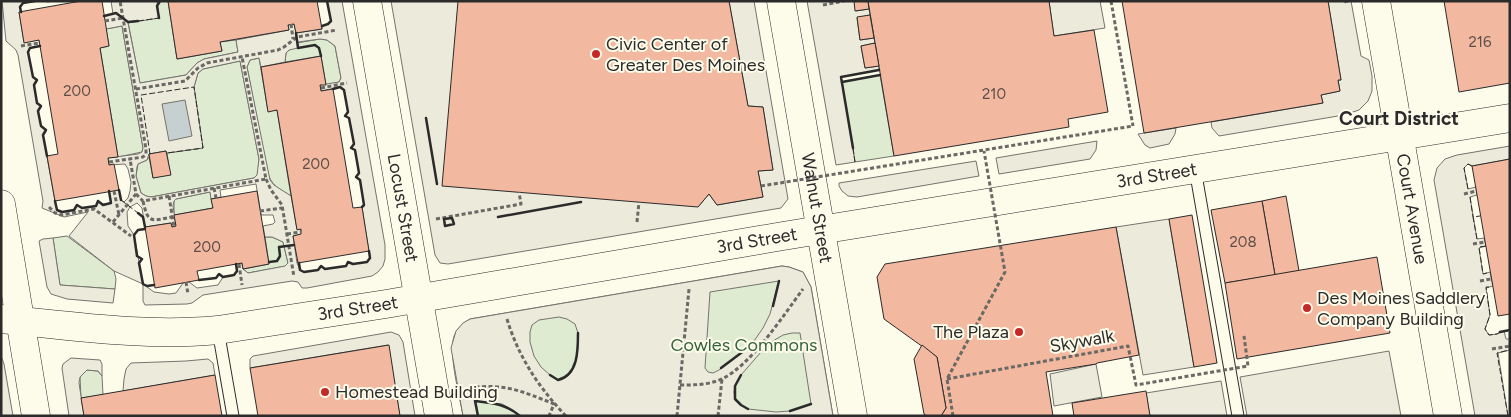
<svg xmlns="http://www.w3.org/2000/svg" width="1511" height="417" font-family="Figtree,sans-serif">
  <rect width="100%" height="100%" fill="#fdfbea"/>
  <!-- green -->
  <g fill="#deebd1" stroke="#74746e">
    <polygon points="157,1 168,1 177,59 222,51 220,42 236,40 238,52 204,59 197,63 186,75 140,83 128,22 159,18"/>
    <polygon points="122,26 143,148 142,152 118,157 100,48 109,46 106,29"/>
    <polygon points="320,39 327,40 335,46 341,78 339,82 326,85 321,56 285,62 286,53 297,43"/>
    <path d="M259,58l9,53 9,-1 14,86c-13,-8 -20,-10 -24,-26l-20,-103 3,-7z"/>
    <polygon points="240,61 259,159 258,175 254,178 151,197 146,196 141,193 136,176 138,164 147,160 149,157 153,178 170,174 167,153 203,148 194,87 198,73 203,69"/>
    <polygon points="880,75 894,156 855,162 842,82"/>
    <polygon points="210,192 213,208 174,215 174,201 176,199"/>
    <polygon points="67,236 114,271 116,279 115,289 60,285 53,238"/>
    <polygon points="265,237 272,237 283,242 288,263 286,266 248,273 243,269 269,264"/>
    <path d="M782,266l7,1 14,5 8,15 22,129h-370c-3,-19 -17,-69 -7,-84 3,-6 9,-10 14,-13z"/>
    <polygon points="87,370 98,371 102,376 103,395 81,398 80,377"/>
  </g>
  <!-- parking -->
  <g fill="#eceadb" stroke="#74746e" fill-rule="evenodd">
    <path d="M2,1h33l-12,2 -3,4 1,5h-2l5,30 15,-2 1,6 -10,2 -2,4 5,25 4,3 -3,5 3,18 4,3 -3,5 3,15 5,4 -3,5 12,66 2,9 6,2 11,-2 3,-5 5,3 14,-2 2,-5 5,3 8,-1 -2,-12 10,-1 2,10 3,2 4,-4 2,-7 1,-9 -3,-13 -3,-5 -16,1 -1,-7 30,-4 4,-2 1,-4 -21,-122 -16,3 -2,-13 9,-2 -2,-13h46l2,17 -31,5 12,60 46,-8 11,-12 7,-4 34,-7 -2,-12 53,-10 -1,-5 6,-1 2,9 26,-4v-3l6,-2 3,-3 -4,-20h15l43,244v14l-2,7 -5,6 -6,4 -65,12h-5l-4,-6 -6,-1 -89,14 -11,8 -5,1 -42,1 -2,-4v-17l-29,-13 -45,-35 19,-24 -24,5 -22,-9 1,-7 -25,-146 -2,-5 -10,-9zM320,39l7,1 8,6 6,32 -2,4 -19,3 1,3v3l19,-4 4,3 4,22 -3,4 4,2 5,26 -3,4 4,2 4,23 -3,4 4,3 4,24 -2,3 8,51 -3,4 -14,2 -5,-2 -2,4 -21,3 -4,-3 -3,4 -14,2 -4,-2 -3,-7 -4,-27 8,-2v-5h-4l-6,-33 -17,-11 -4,-5 -23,-113 3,-7 9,-2 2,9 24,-5 1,-9 3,-3 9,-2v-6zM240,61l19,98 -2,16 -3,3 -103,19 -5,-1 -5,-3 -5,-17 1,-9 1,-3 9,-4 2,-6 17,-3 1,2 36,-5 -9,-61 4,-14 5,-4zM256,184l5,31h12l2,7 -2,2 -10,2 2,11h7l11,5 5,21 -3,3 -37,7 -5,-4 -1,-6 -6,1 1,7 -3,4 -11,2 -5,8 -21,3 -8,-6h-3l-3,1 -7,10 -7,1 -15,-2 -11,-8 -9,-49 -6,-9 -1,-14 3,-5 7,-4 5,5 3,19 26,-4 1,4 4,-1 -3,-20 1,-5 2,-2 34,-7 1,7 10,-2 -1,-7z"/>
    <polygon points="391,1 458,1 698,207 709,194 717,205 763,197 758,171 773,170 763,107 748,106 729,1 754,1 788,199 781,208 757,212 448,264 440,263 435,255"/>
    <polygon points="807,1 854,1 856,11 869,9 870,15 857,18 860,40 874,38 875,43 861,46 865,68 879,66 879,70 841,77 855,162 836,165"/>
    <polygon points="1049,1 1100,1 1105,28 1054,36"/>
    <polygon points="1328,1 1344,1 1345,3 1351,1 1361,56 1369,60 1372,76 1372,91 1368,101 1359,110 1344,115 1219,136 1212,128 1211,122 1323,103 1321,95 1340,91 1338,80 1341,80"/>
    <polygon points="1176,128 1175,134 1169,144 1150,148 1145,145 1138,134"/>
    <polygon points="1097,141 1096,150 1090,159 999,174 996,158"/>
    <polygon points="1510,146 1510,159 1472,166 1468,164 1464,168 1468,189 1476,187 1477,195 1470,197 1477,239 1484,238 1486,246 1479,248 1483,274 1490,272 1493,286 1486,288 1490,315 1485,329 1489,335 1497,334 1504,331 1506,339 1510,339 1510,350 1498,353 1508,416 1475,416 1434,180 1437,168 1445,159 1457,155"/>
    <polygon points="976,161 979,176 857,197 848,196 842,191 839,186 839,183"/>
    <polygon points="1169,219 1194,367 1143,375 1116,227"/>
    <polygon points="53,238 60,285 115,289 113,303 67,299 51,294 47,287 39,241 43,239"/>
    <path d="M782,266l7,1 14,5 8,15 22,129h-313l-9,-7 -9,-5 -26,-3 2,15h-15l-12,-68 5,-17 7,-8 7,-4zM779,281l-9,33 -7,14 -9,13 -13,12 -22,17 -6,3 -5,-1 -3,-4 5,-76zM559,317l8,2 8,5 3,9v14l-3,17 -4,9 -6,5 -7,2 -8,-5 -9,-8 -7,-11 -4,-14v-10l2,-7 7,-5zM792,333h8l11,71 -21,7 -14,1 -28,-3 -7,-4 -6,-6 -1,-7 1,-6 6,-11 27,-31 15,-9z"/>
    <polygon points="391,332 399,335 403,342 415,416 400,416 388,345 250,368 250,359 253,356"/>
    <polygon points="1389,351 1401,416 1247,416 1240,377"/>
    <polygon points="1,356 4,364 13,416 1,416"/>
    <polygon points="71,358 100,360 102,364 102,376 98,371 87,370 80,377 79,383 84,416 69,416 62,368 63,364"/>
    <polygon points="208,359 213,363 215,375 123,391 124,379 126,369 131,363 186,361"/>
    <polygon points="1096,364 1102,397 1054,406 1050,374"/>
    <polygon points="1221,381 1227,416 1150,416 1146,393"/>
  </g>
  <!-- water -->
  <polygon fill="#c7d0d0" stroke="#74746e" points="185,100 192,136 169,141 162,104"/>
  <!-- building -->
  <g fill="#f2b8a0" stroke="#2b2b2b">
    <polygon points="102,1 109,46 100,48 118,157 108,158 109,165 114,164 119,190 55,201 47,156 58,154 39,40 24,43 19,12 81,1"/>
    <polygon points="168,1 317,1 322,29 296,33 294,24 288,25 289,30 220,42 222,51 177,59"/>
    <polygon points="458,1 729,1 748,106 763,107 773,170 758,171 763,197 717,205 709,194 698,207 442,186"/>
    <polygon points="854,1 868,1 869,9 855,11"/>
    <polygon points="868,1 1049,1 1054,36 1094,30 1108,112 1068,119 1069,127 894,156"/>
    <polygon points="1122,1 1328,1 1341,80 1338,80 1340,91 1321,95 1323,103 1144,133"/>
    <polygon points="1444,1 1510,1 1510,83 1459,92"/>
    <polygon points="870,15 874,38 860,40 857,17"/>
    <polygon points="875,43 879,66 865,68 861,46"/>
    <polygon points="321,56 326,85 320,85 321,91 333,89 353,208 362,207 369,251 298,263 293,236 301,234 301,229 297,230 277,110 268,112 261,67"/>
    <polygon points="166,151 171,175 153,178 149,154"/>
    <polygon points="1510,159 1510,314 1498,316 1472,166"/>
    <polygon points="257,191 269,264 243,269 242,263 197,271 199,280 155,288 145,227 171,223 172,227 176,226 174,215 213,208 211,199"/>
    <polygon points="1286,196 1299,271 1275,275 1262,201"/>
    <polygon points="1262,201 1275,275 1225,283 1211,210"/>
    <polygon points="1192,215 1217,363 1194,367 1169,219"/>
    <polygon points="1116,227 1139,355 1097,363 1096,364 1046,372 1053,416 941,416 946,408 937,357 884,319 877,277 885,264"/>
    <polygon points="1377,257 1390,333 1237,359 1225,283"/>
    <polygon points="389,345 400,416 258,416 250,368"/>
    <polygon points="922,345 937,357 946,408 941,416 927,416 924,414 914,359"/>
    <polygon points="215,375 222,416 84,416 81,398"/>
    <polygon points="1146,391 1150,416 1074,416 1072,403"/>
  </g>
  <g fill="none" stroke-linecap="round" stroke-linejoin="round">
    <!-- service casing -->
    <g stroke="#2b2b2b" stroke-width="13">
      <g id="service">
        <polyline points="1195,169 1238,416"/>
        <polyline points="218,330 233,416"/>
      </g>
    </g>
    <!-- tertiary casing -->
    <g stroke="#2b2b2b" stroke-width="29">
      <g id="tertiary">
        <path id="s1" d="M781,1l72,415"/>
        <path id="s2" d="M1376,1l72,415"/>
      </g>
    </g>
    <!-- secondary casing -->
    <g stroke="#2b2b2b" stroke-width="29">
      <g id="secondary">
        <path id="s3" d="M367,1l72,415"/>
        <polyline points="1,204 36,416"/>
        <path id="s4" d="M1,319c72,7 145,18 217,11l168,-26 397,-68 727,-118"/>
      </g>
    </g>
    <!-- path -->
    <g stroke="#6a6964" stroke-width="3" stroke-dasharray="4 2.5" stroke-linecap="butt">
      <polyline points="1111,1 1133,126"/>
      <polyline points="823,5 844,1"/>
      <polyline points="105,21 123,18"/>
      <polyline points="291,24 293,39"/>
      <polyline points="21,46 39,43"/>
      <polyline points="321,88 347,83"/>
      <polyline points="136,89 185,81 198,68 207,63 278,50 284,47 297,37 337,30"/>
      <polyline points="109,162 143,157 146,154 146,149 120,1"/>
      <polyline points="266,179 271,190 282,205 294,277"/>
      <polyline points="214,188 216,198"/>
      <polyline points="114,191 119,215"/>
      <polyline points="136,194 143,201 266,179 242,57"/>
      <polyline points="1464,194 1476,191"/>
      <polyline points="169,196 174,227"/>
      <path d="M143,201c5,23 8,20 29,16"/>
      <polyline points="49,207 55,213 61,215 94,209 131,236"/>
      <polyline points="260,211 282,208"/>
      <polyline points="436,219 521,204 519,192"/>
      <polyline points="113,222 136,194 130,159"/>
      <polyline points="637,222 639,202"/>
      <polyline points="287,234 301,232"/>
      <polyline points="1473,244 1485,242"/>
      <polyline points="239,264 242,285"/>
      <polyline points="1480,281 1491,279"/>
      <polyline points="186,282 188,294"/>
      <path d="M507,319c11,37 32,69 59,97"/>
      <polyline points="1492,349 1510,346"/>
      <path d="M680,385c15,0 28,0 42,-6 30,-15 61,-63 81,-90"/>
      <path d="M469,388c35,-5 53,3 85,16l-5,12"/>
      <polyline points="677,416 689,289"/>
      <polyline points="718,416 722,379"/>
    </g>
    <!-- service -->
    <use href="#service" stroke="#fdfbea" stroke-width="11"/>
    <!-- tertiary -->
    <use href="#tertiary" stroke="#fdfbea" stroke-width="28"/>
    <!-- secondary -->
    <use href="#secondary" stroke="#fdfbea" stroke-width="28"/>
    <!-- path-bridge -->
    <g stroke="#6a6964" stroke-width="3" stroke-dasharray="4 2.5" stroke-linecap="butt">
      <polyline points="761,186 1133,126"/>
      <polyline points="947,379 1128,346 1136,385 1248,366 1244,336"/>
      <polyline points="953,416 947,379 1005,272 984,151"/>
    </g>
    <!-- fence -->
    <g stroke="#2b2b2b" stroke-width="1" stroke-dasharray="6 2.5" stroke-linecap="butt">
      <polyline points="138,21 159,18"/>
      <polyline points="853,148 855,162"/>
      <polyline points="150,154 141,95 194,87 203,148 167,153"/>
      <polyline points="1468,189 1464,168 1468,164 1472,166"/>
      <polyline points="1470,197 1473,217"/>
      <polyline points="121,200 138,213"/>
      <polyline points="1477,239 1473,217 1480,216"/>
      <polyline points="1486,246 1479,247 1483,274 1487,273"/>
      <polyline points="1489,287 1486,287 1490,315 1485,329 1489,335 1497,334 1500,332"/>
      <polyline points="1508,416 1497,353 1509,350"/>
    </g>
    <!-- wall -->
    <g stroke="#2b2b2b" stroke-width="2.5">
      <polyline points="47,1 49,1"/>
      <polyline points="21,12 20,7 23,3 35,1"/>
      <polyline points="104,16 116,13 128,22 138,21"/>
      <polyline points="159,18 157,6 160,1"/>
      <polyline points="322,26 328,24 331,21 327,1"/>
      <polyline points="296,33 298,48 315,45 319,48 321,56"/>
      <polyline points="40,46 30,48 28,52 33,77 37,80 34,85 37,103 41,106 38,111 41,126 46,130 43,135 47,156"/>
      <polyline points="842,82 880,75"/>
      <polyline points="333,89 340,87 344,90 348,112 345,116 349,118 354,144 351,148 355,150 359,173 356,177 360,180 364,205 362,207"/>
      <polyline points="426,118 437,184"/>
      <polyline points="853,148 841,77 879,70"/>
      <polyline points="119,190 121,200"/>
      <polyline points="55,201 57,210 62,212 74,210 77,205 82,208 96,206 98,201 103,205 111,203 109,191"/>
      <polyline points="138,213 143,217 145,227"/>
      <polyline points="498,217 581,202"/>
      <polygon points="452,218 454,224 445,226 444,219"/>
      <polyline points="145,229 138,230 134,235 137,256 142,259 139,263 143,284 147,286 154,285"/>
      <polyline points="269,262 277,261 280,256 279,247 294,245"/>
      <polyline points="299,263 300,270 304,272 318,270 321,266 325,269 346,266 348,262 353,264 367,262 370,258 369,251"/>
      <polyline points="199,280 216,278 219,274 223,277 234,275 237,271 236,264"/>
      <polyline points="773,306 779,281"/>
      <polyline points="1500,332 1510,330"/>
      <polyline points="721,368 741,353 754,341"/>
      <path d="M550,375l8,5c20,-5 20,-29 20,-47"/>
      <polyline points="741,375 735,386 735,399 741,405 748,409"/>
      <polyline points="790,411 811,404"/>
      <path d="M478,416l-3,-15c18,2 31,3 45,15"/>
    </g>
  </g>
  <!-- markers -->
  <g fill="#c62828" stroke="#fdfbea" stroke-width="2">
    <circle cx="596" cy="54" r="5"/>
    <circle cx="1307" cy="308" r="5"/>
    <circle cx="1019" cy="332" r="5"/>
    <circle cx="325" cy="392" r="5"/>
  </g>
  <g text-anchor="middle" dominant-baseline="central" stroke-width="4" stroke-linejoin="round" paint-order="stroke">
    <!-- number labels -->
    <g font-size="15" fill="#5d4e48">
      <text x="1480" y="42">216</text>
      <text x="77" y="91">200</text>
      <text x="994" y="94">210</text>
      <text x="316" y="164">200</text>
      <text x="1243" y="242">208</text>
      <text x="207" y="247">200</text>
    </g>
    <!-- poi labels -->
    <g font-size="18" fill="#2b2b2b" stroke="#fdfbea" text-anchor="start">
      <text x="606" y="44">Civic Center of<tspan x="606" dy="21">Greater Des Moines</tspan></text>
      <text x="1317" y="298">Des Moines Saddlery<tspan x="1317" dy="21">Company Building</tspan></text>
      <text x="1009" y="332" text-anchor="end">The Plaza</text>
      <text x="335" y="392">Homestead Building</text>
    </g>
    <!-- street labels -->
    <g font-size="18" fill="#2b2b2b" stroke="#fdfbea">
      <text stroke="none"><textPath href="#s4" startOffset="1169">3rd Street</textPath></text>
      <text stroke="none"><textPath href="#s1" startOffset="210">Walnut Street</textPath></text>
      <text stroke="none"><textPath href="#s3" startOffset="210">Locust Street</textPath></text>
      <text stroke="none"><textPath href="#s2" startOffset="211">Court Avenue</textPath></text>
      <text stroke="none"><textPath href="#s4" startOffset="764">3rd Street</textPath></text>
      <text stroke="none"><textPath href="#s4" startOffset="359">3rd Street</textPath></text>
      <text transform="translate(1082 341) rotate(-10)">Skywalk</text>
    </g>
    <!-- park labels -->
    <g font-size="18" fill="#34623c" stroke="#fdfbea">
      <text x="744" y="345">Cowles Commons</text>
    </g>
    <!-- neighbourhood labels -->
    <g font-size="19" font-weight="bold" fill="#2b2b2b" stroke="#fdfbea">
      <text x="1399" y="118">Court District</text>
    </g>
  </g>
  <!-- border -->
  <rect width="1511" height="417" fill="none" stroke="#2b2b2b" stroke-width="5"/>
</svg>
